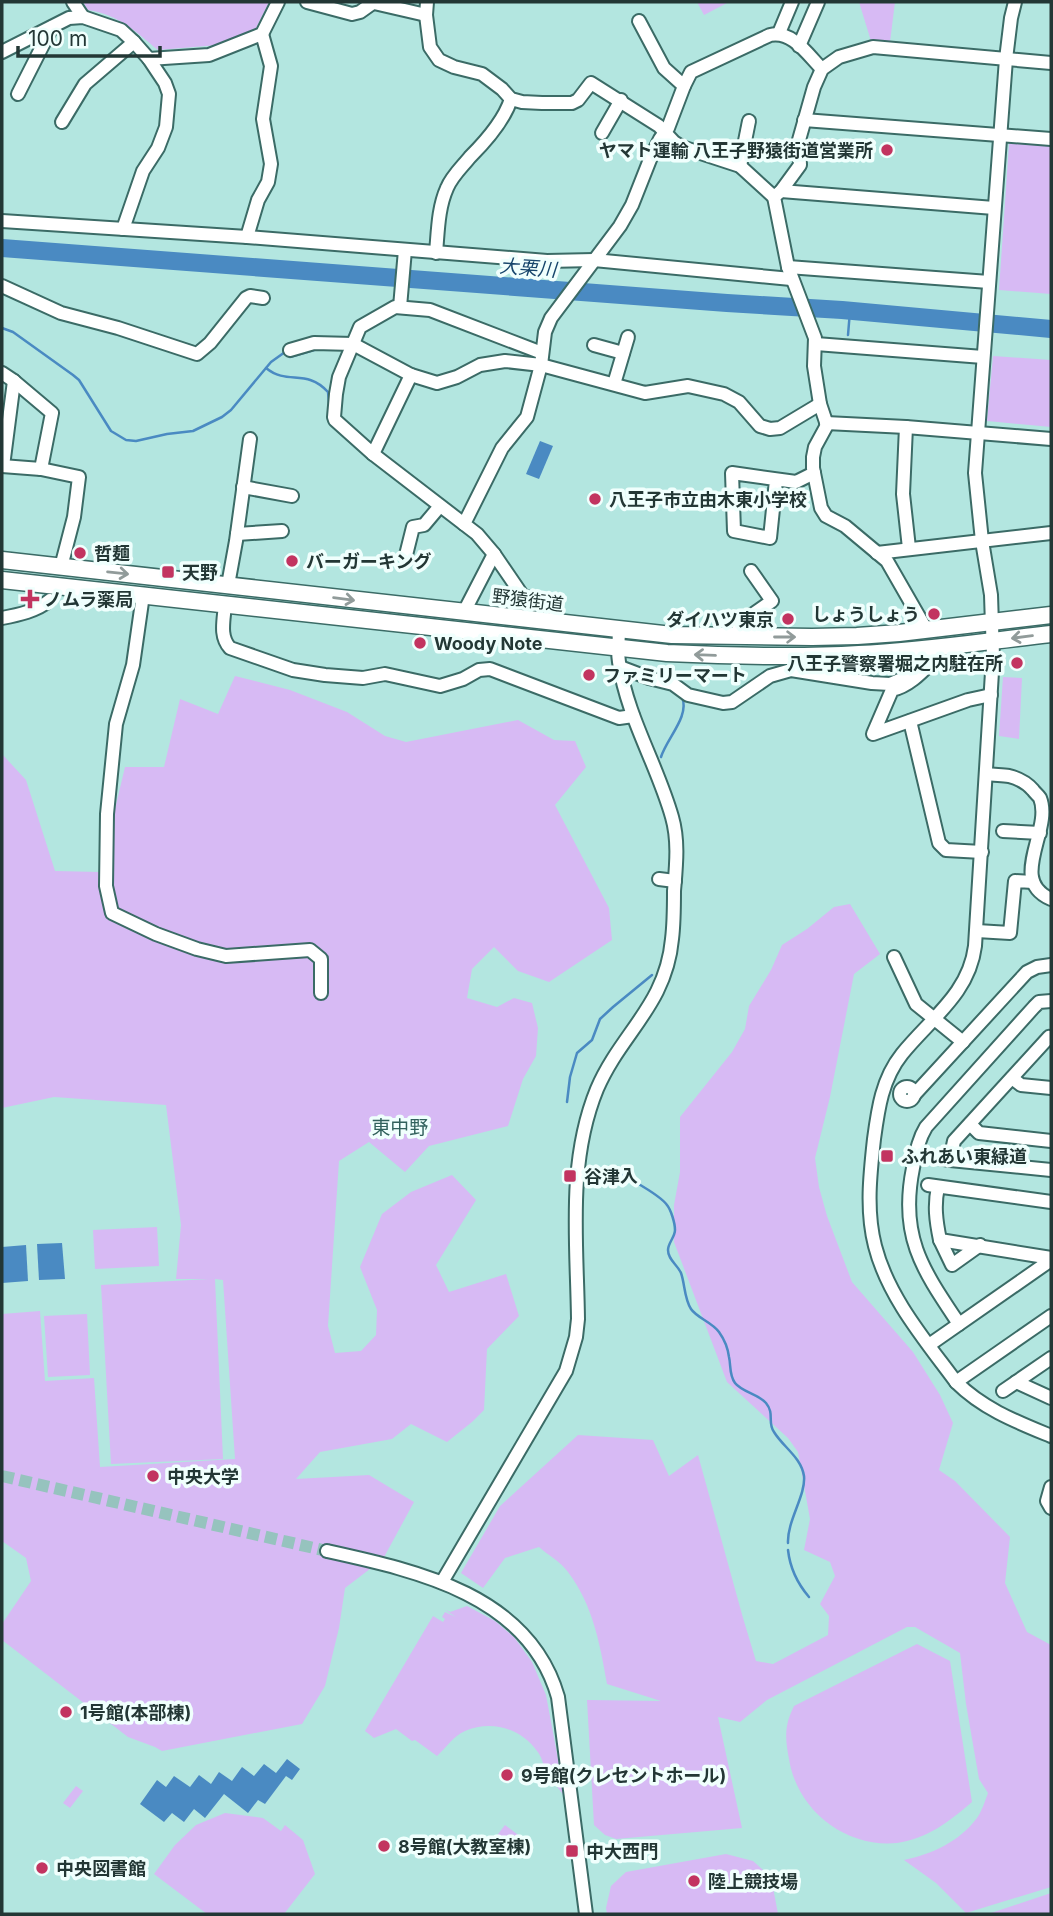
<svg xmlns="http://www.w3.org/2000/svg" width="1053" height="1916" font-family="Inter,'Noto Sans JP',sans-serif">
  <rect width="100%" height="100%" fill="#b3e6e0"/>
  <!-- green -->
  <g fill="#d7baf4">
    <path d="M83,2h186l-13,26 -38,17 -60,5c-22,-18 -40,-36 -70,-40z"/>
    <polygon points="697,2 729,2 704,15"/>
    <polygon points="859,2 895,2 890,42 871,41"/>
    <polygon points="1013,140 1051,143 1051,294 999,290 1009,144"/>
    <polygon points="993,356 1051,360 1051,427 987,421"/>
    <polygon points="235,676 290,690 347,712 385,736 406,742 518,720 554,740 575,741 586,767 555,805 609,908 612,940 549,982 518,971 494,947 472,969 467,998 497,1007 514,998 532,1003 538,1028 536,1056 523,1079 508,1126 429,1146 405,1172 369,1142 339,1161 328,1326 335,1353 361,1351 376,1335 377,1310 360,1267 382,1214 411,1192 452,1175 476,1200 436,1265 449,1292 506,1274 519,1316 487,1349 484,1410 472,1422 447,1442 411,1424 392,1439 320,1452 296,1479 369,1475 414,1502 383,1559 345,1588 339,1628 325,1686 302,1724 162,1751 155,1747 128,1737 2,1640 2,1624 31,1581 26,1558 2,1541 2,1314 40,1311 45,1381 94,1378 100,1467 235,1459 223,1280 215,1279 223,1459 111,1464 101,1285 209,1279 176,1279 181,1225 166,1105 54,1097 2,1108 2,754 26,780 55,871 100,872 125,767 164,767 180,699 218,714"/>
    <polygon points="1003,677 1022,678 1019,739 999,736"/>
    <path d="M850,904l30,50 -26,20 -24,123 -15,61 4,29 8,29 25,66 61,70 27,43 13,28 -14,47 16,11 55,56 -5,46 22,49 24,13v242l-85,26 -30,-30 -32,-23c28,-6 55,-18 73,-42 5,-7 8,-17 11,-25l-9,-14 -13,-75 -6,-51 -45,-26h-8l-140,73 -27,22 -22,-5 24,111 -126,11 -11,-4 -11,-10 -7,-125 74,1 -54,-17c-7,-40 -14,-79 -39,-112 -7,-10 -20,-17 -29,-25l-34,11 -22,30 -22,-15 39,-67 78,-71 75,5 16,36 29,-21 45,163 13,43 17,3 55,-29 1,-19 -9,-12 15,-28 -5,-14 -26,-12 6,-31 -12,-67 -10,-14 -61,-56 -53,-140v-37l6,-33v-55l52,-65 13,-23 4,-23 22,-36 11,-25 25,-16 27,-22z"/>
    <polygon points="157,1227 159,1266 95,1269 93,1230"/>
    <polygon points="87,1314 90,1375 48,1377 44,1316"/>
    <path d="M467,1606l28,15 19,16 18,25 14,33 19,102c-6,-8 -14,-17 -19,-26 -3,-7 -4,-14 -9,-20 -16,-23 -46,-31 -72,-20 -12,5 -19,17 -28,25l-22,-16 -3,1 -16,-12 -22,9 -9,-7 68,-115 10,6 2,-3 -3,-2 3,-5 11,5 -11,-7 5,2z"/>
    <path d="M917,1644l33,17 22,141c-22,19 -45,37 -75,41 -52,5 -100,-33 -108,-84 -2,-10 -4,-23 -2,-33 1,-7 4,-14 7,-20z"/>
    <polygon points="76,1786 83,1791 70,1808 63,1803"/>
    <polygon points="225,1813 263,1818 281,1831 285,1825 303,1840 315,1874 284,1914 207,1914 154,1874 175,1845 196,1825"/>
    <polygon points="505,1825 529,1843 519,1856 495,1838"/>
    <polygon points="726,1854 753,1861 771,1877 778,1914 607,1914 606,1908 611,1886 626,1872"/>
    <polygon points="1051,1893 1051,1914 988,1914"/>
  </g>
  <!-- water -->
  <g fill="#4a8ac2">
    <polygon points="540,441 553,446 539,479 526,474"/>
    <polygon points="62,1243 65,1279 39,1280 37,1244"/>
    <polygon points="26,1245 28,1281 2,1283 2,1247"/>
    <polygon points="287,1759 300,1769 292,1780 286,1776 265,1804 258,1800 248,1813 224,1794 205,1818 194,1809 184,1822 172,1813 164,1822 140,1804 157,1780 166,1787 174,1776 190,1787 199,1775 211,1784 219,1772 232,1781 242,1767 254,1776 264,1764 276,1773"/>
  </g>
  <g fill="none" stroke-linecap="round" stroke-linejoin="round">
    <!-- stream -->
    <g stroke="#4a8ac2" stroke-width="2.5">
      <polyline points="2,328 13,332 73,375 79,380 111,431 126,440 136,441 167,434 193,431 222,417 231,410 271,362 285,352 290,357 314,350"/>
      <polyline points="848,335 850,311"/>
      <path d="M266,368c22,18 40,0 62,24l1,11"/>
      <polyline points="523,602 536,608"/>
      <path d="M661,757c6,-19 29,-41 21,-60"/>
      <polyline points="567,1102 570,1077 577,1053 592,1040 600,1019 613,1007 652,975"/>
      <path d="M587,1169c7,2 9,-1 16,-1 11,0 57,27 64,37 4,5 8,18 8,25 0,7 -7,13 -7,20 0,10 9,14 13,23 4,11 3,25 10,36 6,9 21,13 28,23 5,7 9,17 10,25 2,8 0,18 6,26 7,9 23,11 31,20 9,11 1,19 8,29 9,15 27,25 30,44 2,19 -17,45 -16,67"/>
      <path d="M788,1550c2,18 9,33 21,47"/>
    </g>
    <!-- river -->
    <polyline stroke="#4a8ac2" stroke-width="18" points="2,248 727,303 842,310 1051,329"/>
    <!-- minor-tunnel -->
    <polyline stroke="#96c3be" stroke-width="12" stroke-dasharray="12 6" stroke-linecap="butt" points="2,1476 327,1551"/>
    <!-- minor casing -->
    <g stroke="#3b6b66" stroke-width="16">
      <g id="minor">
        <polyline points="73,2 83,17"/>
        <polyline points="307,2 352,14 360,12 374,2"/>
        <polyline points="427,2 426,15 430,47 439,60 454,67 482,74 502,89 511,99 522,102 542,103 572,103 578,100 591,83 659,126 674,142 682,147 740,166 774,197"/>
        <path d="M1015,2l-4,16 -5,41 -31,414 7,68 9,54 2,61 -18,290c-6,48 -45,73 -73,108 -20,25 -24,55 -28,85 -4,36 -8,72 1,107 13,51 50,94 81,136 27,27 61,40 95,54"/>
        <polyline points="374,3 426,15"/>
        <polyline points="639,21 664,68 684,86"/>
        <polyline points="779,33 792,2"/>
        <polyline points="799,46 818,2"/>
        <polyline points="2,52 69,18 83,17 121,30 134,42 149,59 209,55 262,34 278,2"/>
        <polyline points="18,94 52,27"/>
        <polyline points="804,120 1051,139"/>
        <polyline points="62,122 85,84 134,42"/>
        <polyline points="602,133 621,100"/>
        <polyline points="740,166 749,121"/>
        <polyline points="781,191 994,208"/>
        <polyline points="2,221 247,237 547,261 594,260 791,279"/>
        <polyline points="123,229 143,171 158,148 166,127 169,94 165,83 149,59"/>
        <polyline points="247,237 258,200 268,182 271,164 263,119 271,66 262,34"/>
        <path d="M436,253c2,-22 2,-45 11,-65 5,-12 15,-21 23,-31 16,-16 34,-36 41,-58"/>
        <polyline points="788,267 989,282"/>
        <polyline points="2,286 61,313 118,328 197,354 210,343 246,298 250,296 263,298"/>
        <polyline points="400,307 405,250"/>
        <polyline points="816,344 983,357"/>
        <polyline points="594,345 623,353"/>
        <polyline points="290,350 314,343 353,344 411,375 437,383 457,377 480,365 505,361 541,365 645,393 688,386 724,394 739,402 760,426 770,429 780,428 820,404"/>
        <polyline points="2,373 14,381 52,413 41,469"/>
        <polyline points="614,384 628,337"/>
        <polyline points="826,423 906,427 1051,439"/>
        <polyline points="906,427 903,494 909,548"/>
        <polyline points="373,454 411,375"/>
        <polyline points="2,466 41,469 79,477 74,517 61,567"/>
        <polyline points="3,466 14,381"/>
        <polyline points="776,480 770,538 734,531 732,473 796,482 814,473"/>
        <polyline points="243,487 292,496"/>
        <polyline points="464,524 373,454 335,420 334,417 336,394 339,377 360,327 395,307 430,310 542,353"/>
        <polyline points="237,534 282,531"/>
        <polyline points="877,553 1051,533"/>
        <polyline points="494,554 522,595 556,610 558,623"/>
        <polyline points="406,555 413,527 424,525 440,506"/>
        <polyline points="228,585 236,541 250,439"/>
        <polyline points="143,595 133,665 116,724 107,814 106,886 112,913 156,934 197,949 226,956 310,950 321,959 321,993"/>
        <path d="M225,604c-1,16 -6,32 5,44l63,22 32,5 38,3 22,-4 55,12 23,-7 16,-9 11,-1 129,49 14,-2"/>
        <path d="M464,612l30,-58 -17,-20 -13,-10 38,-76 25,-31 14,-52 4,-33 6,-14 69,-92 12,-21 19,-48 9,-18 8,-11 16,-42 7,-14 79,-37c22,-5 38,20 52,34"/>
        <path d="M2,618c16,-3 35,-7 48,-18"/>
        <polyline points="926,629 887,561 845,526 826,516 821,508 813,468 813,457 815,447 827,425 820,404 814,366 815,338 788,267 774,197 781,191 800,165 799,140 814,87 822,69 839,57 873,47 1051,63"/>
        <polyline points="737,637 739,624 772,601 751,571"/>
        <path d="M936,648v10c-13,13 -26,28 -44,32l-19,44 95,-34 23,-5"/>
        <polyline points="620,667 649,678 673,684 688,695 723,703 732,702 770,676 791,670 872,683 890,684 904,678"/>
        <polyline points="910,721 939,843 946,850 982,852"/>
        <path d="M987,774c7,1 15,1 22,2 8,2 18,7 24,14 2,3 5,5 7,8 13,32 -33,82 11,101"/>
        <polyline points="1003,831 1040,833"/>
        <polyline points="659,879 675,881"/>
        <polyline points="977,931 1010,933 1015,881 1033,882"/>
        <polyline points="894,957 916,1004 963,1042"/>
        <polyline points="1012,1078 1021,1085 1051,1088"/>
        <circle cx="907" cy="1094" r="7"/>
        <polyline points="914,1095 1027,972 1037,967 1051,965"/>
        <polyline points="970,1124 979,1133 1051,1141"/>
        <polyline points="916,1154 950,1160 1051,1170"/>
        <polyline points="950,1160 954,1141 1049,1037 1051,1038"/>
        <polyline points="928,1185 1051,1202"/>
        <path d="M938,1187c-4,18 -2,34 2,53l111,18"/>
        <polyline points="940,1240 952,1265 980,1245"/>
        <path d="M959,1324c-36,-54 -60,-87 -46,-156 3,-14 5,-28 13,-41l108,-120 5,-5 12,-1"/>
        <polyline points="929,1345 1051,1260"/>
        <polyline points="956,1382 1051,1316"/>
        <polyline points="1016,1382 1051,1398"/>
        <polyline points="1003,1391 1051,1358"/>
        <polyline points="1051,1487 1047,1501 1051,1508"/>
        <path d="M327,1551c91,20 202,44 231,146l28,217"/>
        <path d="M442,1582l124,-211 10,-34 2,-18c-1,-78 -11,-157 19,-230 24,-56 69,-84 75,-150 2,-16 2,-32 2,-48 2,-24 5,-50 -2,-74 -15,-53 -45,-100 -53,-155 -2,-11 0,-22 0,-32"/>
      </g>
    </g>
    <!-- major casing -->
    <g stroke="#3b6b66" stroke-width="19">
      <g id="major">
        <polyline points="2,560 672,635 812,637 857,636 899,633 1051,615"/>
        <path d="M2,580l665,73c64,3 128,5 192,1 65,-3 128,-13 192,-20"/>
      </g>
    </g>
    <!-- minor -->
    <use href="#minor" stroke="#fff" stroke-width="12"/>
    <!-- major -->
    <use href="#major" stroke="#fff" stroke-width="16"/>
  </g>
  <!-- one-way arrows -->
  <defs><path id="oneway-shaft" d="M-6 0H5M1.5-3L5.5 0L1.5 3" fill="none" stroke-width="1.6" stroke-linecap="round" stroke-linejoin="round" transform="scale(1.75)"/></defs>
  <g stroke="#919b9a">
    <use href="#oneway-shaft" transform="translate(118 573) rotate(6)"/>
    <use href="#oneway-shaft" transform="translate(344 599) rotate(7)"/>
    <use href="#oneway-shaft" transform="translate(785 637)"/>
    <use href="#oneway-shaft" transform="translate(1022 637) rotate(173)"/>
    <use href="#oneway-shaft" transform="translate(705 655) rotate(-178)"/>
  </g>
  <!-- markers -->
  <g fill="#c23460" stroke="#f0fffd" stroke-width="2.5">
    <circle cx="887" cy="150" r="7"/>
    <circle cx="595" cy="499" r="7"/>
    <circle cx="80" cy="553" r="7"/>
    <circle cx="292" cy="561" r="7"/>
    <rect x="161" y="565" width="14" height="14" rx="3.5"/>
    <path d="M26.5 588.5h7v7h7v7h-7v7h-7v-7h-7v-7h7z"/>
    <circle cx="934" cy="614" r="7"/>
    <circle cx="788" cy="619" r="7"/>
    <circle cx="420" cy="643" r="7"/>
    <circle cx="1017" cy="663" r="7"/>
    <circle cx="589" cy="675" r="7"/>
    <rect x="880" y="1149" width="14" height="14" rx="3.5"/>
    <rect x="563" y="1169" width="14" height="14" rx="3.5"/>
    <circle cx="153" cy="1476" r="7"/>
    <circle cx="66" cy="1712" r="7"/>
    <circle cx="507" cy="1775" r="7"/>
    <circle cx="384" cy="1846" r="7"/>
    <rect x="565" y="1844" width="14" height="14" rx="3.5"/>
    <circle cx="42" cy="1868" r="7"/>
    <circle cx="694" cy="1881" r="7"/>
  </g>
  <g text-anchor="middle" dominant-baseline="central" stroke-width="7" stroke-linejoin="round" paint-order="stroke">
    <!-- poi labels -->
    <g font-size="18" font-weight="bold" fill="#233735" stroke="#f0fffd" text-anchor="start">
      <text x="873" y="150" text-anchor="end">ヤマト運輸 八王子野猿街道営業所</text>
      <text x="609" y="499">八王子市立由木東小学校</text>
      <text x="94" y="553">哲麺</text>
      <text x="306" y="561">バーガーキング</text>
      <text x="182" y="572">天野</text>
      <text x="44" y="599">ノムラ薬局</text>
      <text x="920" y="614" text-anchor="end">しょうしょう</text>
      <text x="774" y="619" text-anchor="end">ダイハツ東京</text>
      <text x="434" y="643">Woody Note</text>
      <text x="1003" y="663" text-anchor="end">八王子警察署堀之内駐在所</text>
      <text x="603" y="675">ファミリーマート</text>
      <text x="901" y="1156">ふれあい東緑道</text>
      <text x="584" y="1176">谷津入</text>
      <text x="167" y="1476">中央大学</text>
      <text x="80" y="1712">1号館(本部棟)</text>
      <text x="521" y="1775">9号館(クレセントホール)</text>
      <text x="398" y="1846">8号館(大教室棟)</text>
      <text x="586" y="1851">中大西門</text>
      <text x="56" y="1868">中央図書館</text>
      <text x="708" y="1881">陸上競技場</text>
    </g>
    <!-- street labels -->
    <g font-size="18" fill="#233735" stroke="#f0fffd">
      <text transform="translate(528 600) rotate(7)">野猿街道</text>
    </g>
    <!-- water labels -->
    <g font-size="19" font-style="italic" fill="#17466c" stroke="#f0fffd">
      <text transform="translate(528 268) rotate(4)">大栗川</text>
    </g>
    <!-- neighbourhood labels -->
    <g font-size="19" fill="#31615c" stroke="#f0fffd">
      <text x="400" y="1127">東中野</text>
    </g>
  </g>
  <!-- border -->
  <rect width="1053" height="1916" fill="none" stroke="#233735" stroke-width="7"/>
  <!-- scale -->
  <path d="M18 46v10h142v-10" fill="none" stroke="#233735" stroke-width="3.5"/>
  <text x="28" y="46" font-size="21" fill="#233735" stroke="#f0fffd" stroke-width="5" paint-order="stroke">100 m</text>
</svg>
